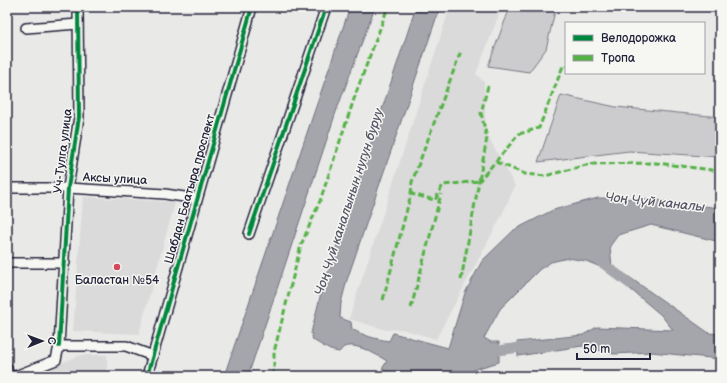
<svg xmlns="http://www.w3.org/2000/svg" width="727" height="383" font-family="'Balsamiq Sans',sans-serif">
  <rect width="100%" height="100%" fill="#e9e9e7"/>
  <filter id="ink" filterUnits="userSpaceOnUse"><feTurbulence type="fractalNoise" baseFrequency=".025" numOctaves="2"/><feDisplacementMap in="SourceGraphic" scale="8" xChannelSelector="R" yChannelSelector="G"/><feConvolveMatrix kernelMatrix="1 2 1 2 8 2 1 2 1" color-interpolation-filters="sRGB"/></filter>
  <g filter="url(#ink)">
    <!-- built -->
    <g fill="#dadada">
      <polygon points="450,7 502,7 476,74 484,82 486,133 515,186 501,217 436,339 401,329 386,330 349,319"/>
      <polygon points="83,197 175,202 139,334 73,331"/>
      <polygon points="81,355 107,355 107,376 28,376"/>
    </g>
    <!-- green -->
    <g fill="#ccccce" stroke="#777784">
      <polygon points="510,7 556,7 546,49 529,72 488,66"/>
      <polygon points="561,95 616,107 720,117 720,157 629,151 538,162"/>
    </g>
    <!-- water -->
    <g fill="#a5a5ac" stroke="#71717f">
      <polygon points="350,7 375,7 336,112 248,376 224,376"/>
      <path d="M416,7h24l-93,273 -6,23 -1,15 11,4 1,7c12,7 24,10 37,12l4,-8 55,15 17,-55 17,-32 32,-31 39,-20 45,-12 48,1 74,9v34l-69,-17 -33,10 -8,11 2,21 -2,4 -24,-10 -18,-3 -17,4 -11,7 -40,40 -16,29 7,4h8v20l-24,7 -7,7h-70l-16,-7 5,-8c-10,-6 -31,-19 -43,-14 -2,1 -3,4 -5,5l-9,-2 -17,-10 -2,-7 10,-40z"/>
      <polygon points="622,272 709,333 720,334 720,359 651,352 614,354 582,346 518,356 517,342 583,335 597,327 673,330 661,315 617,278"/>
    </g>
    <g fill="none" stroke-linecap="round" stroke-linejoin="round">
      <!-- canal -->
      <g stroke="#a5a5ac" stroke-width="10">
        <polyline points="600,261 630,284"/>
        <polyline points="486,352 531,346"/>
      </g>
      <!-- minor casing -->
      <g stroke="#22223b" stroke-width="12">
        <g id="minor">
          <polyline points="26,28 78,24"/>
          <polyline points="7,188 68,188 165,194 197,199"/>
          <polyline points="249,234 326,7"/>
          <polyline points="7,263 65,263"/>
          <polyline points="59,346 68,188 79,117 78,7"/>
          <polyline points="7,368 8,376"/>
          <polyline points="15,376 56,360 59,346 126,346 153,356"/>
          <polyline points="147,376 252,7"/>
        </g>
      </g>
      <!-- minor -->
      <use href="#minor" stroke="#f6f6f2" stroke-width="9"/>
      <!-- quiet -->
      <g stroke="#55b146" stroke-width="3" stroke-dasharray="6 3" stroke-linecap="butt">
        <polyline points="593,73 595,73"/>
        <polyline points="496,162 525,174 545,176 590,164 656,163 720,171"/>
        <polyline points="411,194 412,182 461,51"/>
        <polyline points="461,280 479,181 519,134 539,128 563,66 566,67"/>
        <polyline points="383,300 411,194 435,200 443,185 479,181 487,138 481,113 488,86"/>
        <polyline points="411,308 441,194"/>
        <polyline points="271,376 274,370 274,352 301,245 320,201 356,93 388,7"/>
      </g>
      <!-- cycleway casing -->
      <g stroke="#f6f6f2" stroke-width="6">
        <g id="cycleway">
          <polyline points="249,234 326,7"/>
          <polyline points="59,346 68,188 79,117 78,7"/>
          <polyline points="147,376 252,7"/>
        </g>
      </g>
      <!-- cycleway -->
      <use href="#cycleway" stroke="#00873e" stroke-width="4"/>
    </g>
  </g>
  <!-- markers -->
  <circle fill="#d1495b" stroke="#f6f6f2" stroke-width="1.5" cx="117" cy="267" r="4"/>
  <g text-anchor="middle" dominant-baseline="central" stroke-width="3" stroke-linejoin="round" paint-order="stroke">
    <!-- street labels -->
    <g font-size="12" fill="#22223b" stroke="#f6f6f2">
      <text transform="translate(63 151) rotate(-83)">Уч-Тулга улица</text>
      <text transform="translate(115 179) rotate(3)">Аксы улица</text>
      <text transform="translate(190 189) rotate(-74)">Шабдан Баатыра проспект</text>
    </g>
    <!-- poi labels -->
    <g font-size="12" fill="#22223b" stroke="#f6f6f2">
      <text x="117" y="280">Баластан №54</text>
    </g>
    <!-- water labels -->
    <g font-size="13" font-style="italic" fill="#565668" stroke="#f6f6f2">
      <text transform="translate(349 202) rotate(-72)">Чоң Чүй каналынын нугун буруу</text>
      <text transform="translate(655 202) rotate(6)">Чоң Чүй каналы</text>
    </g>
  </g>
  <!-- margin -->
  <rect width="727" height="383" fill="none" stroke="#f6f6f2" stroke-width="24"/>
  <rect x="12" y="12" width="703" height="359" fill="none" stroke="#22223b" stroke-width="1.5" filter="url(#ink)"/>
  <!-- legend -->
  <rect x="565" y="22" width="140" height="52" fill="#f6f6f2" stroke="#a1a1a9"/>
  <rect x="573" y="35" width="20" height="6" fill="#00873e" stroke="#a1a1a9"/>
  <text x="601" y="42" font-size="12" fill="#22223b">Велодорожка</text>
  <rect x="573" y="55" width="20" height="6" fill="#55b146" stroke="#a1a1a9"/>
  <text x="601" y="62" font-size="12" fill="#22223b">Тропа</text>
  <!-- north arrow -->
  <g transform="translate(42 341) rotate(89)" stroke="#f6f6f2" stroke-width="3" paint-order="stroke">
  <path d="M0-3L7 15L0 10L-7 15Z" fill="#22223b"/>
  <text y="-6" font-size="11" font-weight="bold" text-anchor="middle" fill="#22223b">С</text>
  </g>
  <!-- scale -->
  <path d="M577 353v6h73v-6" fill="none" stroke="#22223b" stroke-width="2"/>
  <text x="583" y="353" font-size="12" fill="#22223b" stroke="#f6f6f2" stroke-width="3" paint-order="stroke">50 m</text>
</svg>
